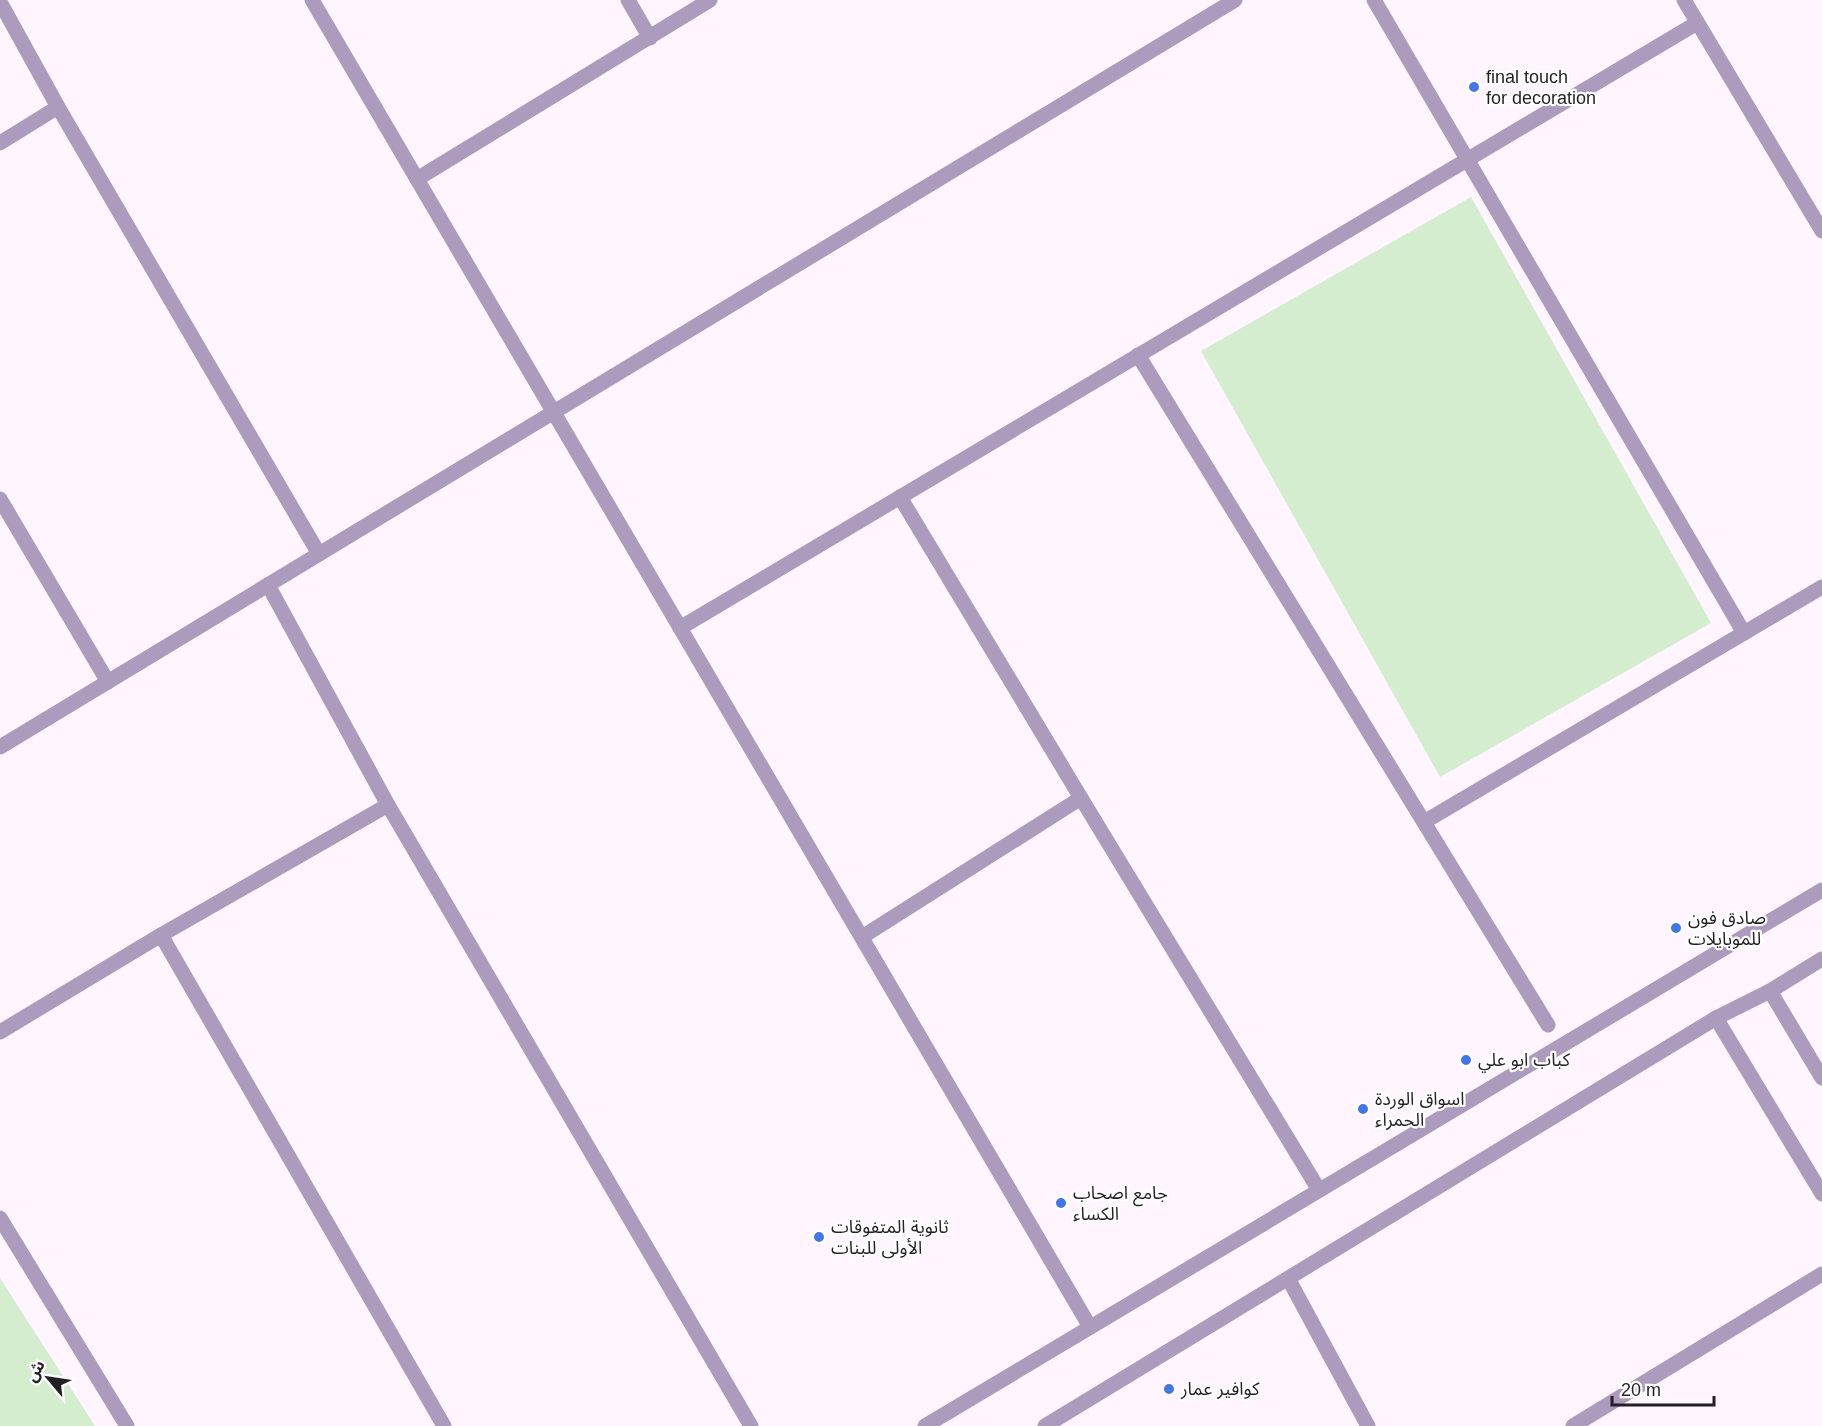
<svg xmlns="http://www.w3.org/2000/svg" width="1822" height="1426" font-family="Helvetica,'Noto Sans Arabic',sans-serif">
  <rect width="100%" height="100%" fill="#fef5ff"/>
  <!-- green -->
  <g fill="#d4edce">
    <polygon points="1471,197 1711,623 1440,777 1201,351"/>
    <polygon points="0,1278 95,1426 0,1426"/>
  </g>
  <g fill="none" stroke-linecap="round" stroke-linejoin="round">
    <!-- minor -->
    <g stroke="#ac9bbc" stroke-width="15">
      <polyline points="312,0 1090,1327"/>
      <polyline points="628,0 650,38"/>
      <polyline points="1374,0 1744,633"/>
      <polyline points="1684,0 1822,231"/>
      <polyline points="0,2 58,107 319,554"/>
      <polyline points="0,143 58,107"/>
      <polyline points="417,179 710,0"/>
      <polyline points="1138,355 1548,1025"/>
      <polyline points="900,497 1081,798 1319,1190"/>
      <polyline points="0,499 108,682"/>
      <polyline points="268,585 388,805 751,1426"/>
      <polyline points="680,628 1697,23"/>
      <polyline points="0,747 1235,0"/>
      <polyline points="1424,822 1822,587"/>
      <polyline points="161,935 444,1426"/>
      <polyline points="862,937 1081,798"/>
      <polyline points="0,1032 161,935 388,805"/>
      <polyline points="0,1218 127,1426"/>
      <polyline points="1289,1280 1368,1426"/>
      <polyline points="1573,1426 1822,1274"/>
    </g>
    <!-- tertiary -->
    <g stroke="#ac9bbc" stroke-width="15">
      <polyline points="1770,991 1822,1078"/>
      <polyline points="1716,1018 1822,1194"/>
      <polyline points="925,1426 1822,890"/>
      <polyline points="1045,1426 1716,1018 1770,991 1822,959"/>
    </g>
  </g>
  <!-- markers -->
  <g fill="#4276e7" stroke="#fff" stroke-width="2">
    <circle cx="1474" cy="87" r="6"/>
    <circle cx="1676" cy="928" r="6"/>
    <circle cx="1466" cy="1060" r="6"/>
    <circle cx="1363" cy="1109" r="6"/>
    <circle cx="1061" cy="1203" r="6"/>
    <circle cx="819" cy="1237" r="6"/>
    <circle cx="1169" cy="1389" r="6"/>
  </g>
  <g text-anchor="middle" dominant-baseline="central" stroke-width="4.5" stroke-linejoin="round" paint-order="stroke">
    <!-- poi labels -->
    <g font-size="18" fill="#231f24" stroke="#fff" text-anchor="start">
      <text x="1486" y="77">final touch<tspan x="1486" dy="21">for decoration</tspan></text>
      <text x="1688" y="918">صادق فون<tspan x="1688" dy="21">للموبايلات</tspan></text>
      <text x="1478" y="1060">كباب ابو علي</text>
      <text x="1375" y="1099">اسواق الوردة<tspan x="1375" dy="21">الحمراء</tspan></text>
      <text x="1073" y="1193">جامع اصحاب<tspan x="1073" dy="21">الكساء</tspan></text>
      <text x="831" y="1227">ثانوية المتفوقات<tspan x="831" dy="21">الأولى للبنات</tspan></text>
      <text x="1181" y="1389">كوافير عمار</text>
    </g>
  </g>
  <!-- north arrow -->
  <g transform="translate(48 1378) rotate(299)" stroke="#ffffff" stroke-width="4.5" paint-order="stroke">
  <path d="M0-4.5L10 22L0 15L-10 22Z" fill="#231f24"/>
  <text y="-9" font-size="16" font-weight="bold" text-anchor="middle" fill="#231f24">ش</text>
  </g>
  <!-- scale -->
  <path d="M1612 1396v9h102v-9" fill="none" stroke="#231f24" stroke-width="3"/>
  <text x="1621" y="1396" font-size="18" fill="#231f24" stroke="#ffffff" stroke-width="4.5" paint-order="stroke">20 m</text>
</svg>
